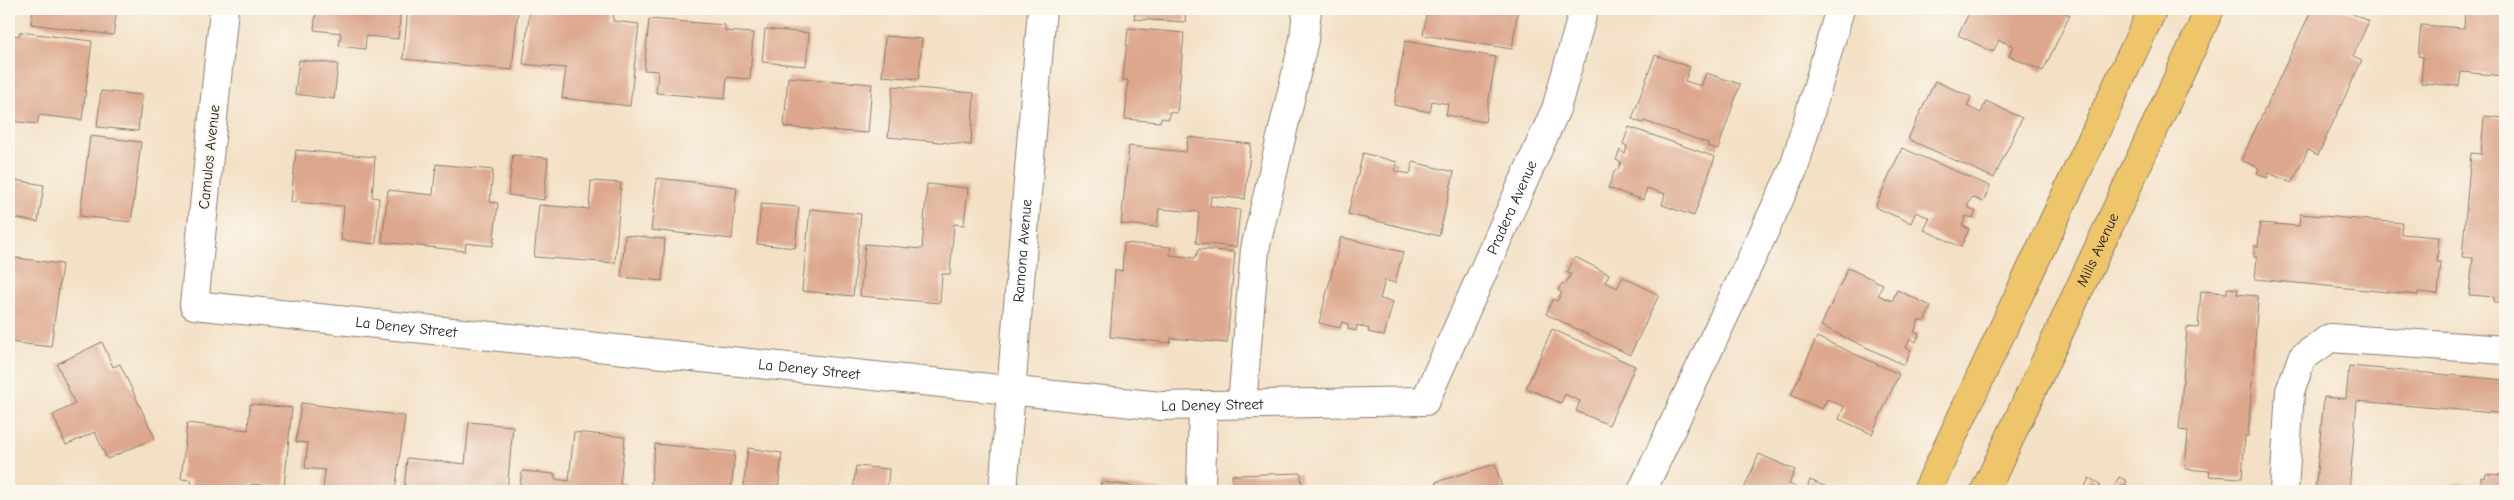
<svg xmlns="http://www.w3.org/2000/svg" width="2514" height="500" font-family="'Comic Neue',sans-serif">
  <rect width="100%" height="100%" fill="#fbf7ec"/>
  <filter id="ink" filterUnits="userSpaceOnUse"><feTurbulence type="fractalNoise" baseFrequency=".02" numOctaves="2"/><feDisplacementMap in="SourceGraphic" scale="10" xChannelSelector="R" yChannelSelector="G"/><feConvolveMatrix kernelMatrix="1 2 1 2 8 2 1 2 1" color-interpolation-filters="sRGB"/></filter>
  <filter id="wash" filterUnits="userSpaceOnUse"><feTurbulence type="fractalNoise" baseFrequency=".0096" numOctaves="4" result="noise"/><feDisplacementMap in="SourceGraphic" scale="20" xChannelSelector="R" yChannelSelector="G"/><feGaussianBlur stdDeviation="1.12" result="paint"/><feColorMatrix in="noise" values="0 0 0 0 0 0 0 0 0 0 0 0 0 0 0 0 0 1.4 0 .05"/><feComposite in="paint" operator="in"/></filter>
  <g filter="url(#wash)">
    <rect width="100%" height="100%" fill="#f3e0c5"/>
    <g id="blocks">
      <!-- building -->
      <g fill="#dda78d">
        <polygon points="33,9 117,9 113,35 31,24"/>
        <polygon points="316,9 401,9 398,39 366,36 365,49 339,46 341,33 314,30"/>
        <polygon points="408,9 518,9 512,70 403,59"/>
        <polygon points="530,9 574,9 614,13 613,21 639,24 630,106 562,98 566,68 523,64"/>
        <polygon points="1135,9 1186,9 1185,22 1134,19"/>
        <polygon points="1427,9 1518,9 1512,49 1423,35"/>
        <polygon points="1971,9 2057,9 2070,15 2043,71 2009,56 2013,46 1999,40 1993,52 1958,35"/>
        <polygon points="2312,9 2342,9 2369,21 2353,56 2362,60 2318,155 2308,150 2292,183 2269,173 2267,178 2257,173 2259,168 2241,160"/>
        <polygon points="2465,9 2505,9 2505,76 2461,72 2459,86 2421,83 2423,57 2418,56 2421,25 2464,28"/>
        <polygon points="649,19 725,25 725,31 753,33 750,79 727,77 725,99 656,93 658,71 644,70"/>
        <polygon points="1128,28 1184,33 1177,113 1169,112 1169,119 1161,118 1160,122 1125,119 1128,80 1123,80"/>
        <polygon points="765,29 809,33 806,66 762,62"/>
        <polygon points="20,32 92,41 82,120 39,115 37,124 9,121 9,35 19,36"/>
        <polygon points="885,36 922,39 919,79 882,76"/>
        <polygon points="1405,41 1496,57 1485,122 1446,115 1448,104 1432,101 1430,112 1394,105"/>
        <polygon points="1655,55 1690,67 1685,81 1701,86 1706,73 1740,84 1718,149 1707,146 1708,143 1644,121 1643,123 1632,119"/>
        <polygon points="299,60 338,64 334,99 295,94"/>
        <polygon points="788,77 872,84 868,133 784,127"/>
        <polygon points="1935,81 1971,97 1967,106 1981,113 1986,101 2022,118 1994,178 1908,139"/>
        <polygon points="893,86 974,93 971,145 888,137"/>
        <polygon points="101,91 142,95 138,131 97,127"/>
        <polygon points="2484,116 2505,118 2505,303 2494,302 2494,297 2469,295 2473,258 2462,257 2471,153 2481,154"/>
        <polygon points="1629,127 1715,157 1694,216 1662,205 1665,194 1647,188 1643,200 1608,188 1615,170 1618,170 1621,162 1616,160 1620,150 1625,154 1627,146 1623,144"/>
        <polygon points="90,136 141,142 131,222 80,216"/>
        <polygon points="1188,137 1251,144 1245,199 1211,196 1210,206 1240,210 1236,247 1196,243 1199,212 1159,209 1157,227 1121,224 1129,146 1186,152"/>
        <polygon points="1902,148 1990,186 1983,202 1972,197 1967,207 1976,211 1973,218 1966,216 1962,226 1969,229 1961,247 1924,230 1930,218 1916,212 1911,223 1875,207"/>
        <polygon points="296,150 375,157 372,197 379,198 376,244 341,240 344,206 291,202"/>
        <polygon points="1363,153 1397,162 1395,171 1410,174 1413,162 1454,172 1439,236 1348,214"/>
        <polygon points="513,155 548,158 544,200 508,195"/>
        <polygon points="436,164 493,170 490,202 498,203 493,246 466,243 465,251 382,242 388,190 433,195"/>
        <polygon points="657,178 737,187 732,239 651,230"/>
        <polygon points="9,179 44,185 38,222 9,217"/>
        <polygon points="591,181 621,183 615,263 534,257 539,205 589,209"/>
        <polygon points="927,184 968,188 964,225 954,224 950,274 942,274 940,303 860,296 865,244 922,249"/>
        <polygon points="761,204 799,207 795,248 757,244"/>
        <polygon points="810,209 861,214 853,296 802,291"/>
        <polygon points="2300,214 2402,223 2401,234 2439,237 2437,262 2441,262 2438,294 2418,292 2418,295 2255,279 2257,257 2254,257 2254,246 2258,246 2260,223 2299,226"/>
        <polygon points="625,235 665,239 662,281 621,277"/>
        <polygon points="1341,237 1403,252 1395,283 1385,280 1380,299 1393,302 1384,336 1368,332 1369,329 1357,325 1356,331 1348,329 1348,324 1342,322 1340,328 1319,323"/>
        <polygon points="1124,243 1171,247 1170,255 1195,258 1199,249 1235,252 1227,343 1171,338 1170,343 1110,337 1115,270 1122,271"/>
        <polygon points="9,257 62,264 51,347 9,342"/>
        <polygon points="1575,257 1609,274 1605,282 1617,288 1623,277 1659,295 1630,355 1546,314 1553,299 1557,301 1562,293 1558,290 1562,283 1565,285 1571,274 1567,273"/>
        <polygon points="1848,268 1883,284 1878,295 1892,301 1897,290 1931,306 1924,322 1919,320 1914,332 1919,334 1916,342 1910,339 1906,348 1911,350 1904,365 1821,326"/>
        <polygon points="2227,288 2238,289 2237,294 2257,296 2258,301 2248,436 2245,436 2242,478 2209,476 2210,471 2185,469 2188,431 2179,430 2187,327 2198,328 2201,291 2227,293"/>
        <polygon points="1552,329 1635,366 1609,425 1576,411 1580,401 1565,394 1561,403 1526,388"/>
        <polygon points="1817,337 1899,374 1872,434 1839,419 1844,407 1827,399 1822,409 1791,395"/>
        <polygon points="102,342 113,367 120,364 155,438 107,459 95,432 66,445 53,415 75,404 57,364"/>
        <polygon points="2349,366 2505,380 2505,414 2357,401 2349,491 2315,491 2324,397 2346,399"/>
        <polygon points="301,403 405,416 395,491 323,491 325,470 305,468 308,443 296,442"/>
        <polygon points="250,404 292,408 284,487 251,484 250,491 190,491 192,480 181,479 187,423 248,430"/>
        <polygon points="469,422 513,426 507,491 404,491 407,458 465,464"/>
        <polygon points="574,432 625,437 620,484 626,484 625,491 519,491 522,471 555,474 555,479 569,481"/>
        <polygon points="655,444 735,452 731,491 650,491"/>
        <polygon points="748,448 782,453 778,491 743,489"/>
        <polygon points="1759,454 1795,470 1789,484 1805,491 1743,491"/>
        <polygon points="1495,464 1503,491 1438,491 1436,482"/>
        <polygon points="856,466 889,469 887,491 853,491"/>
        <polygon points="1301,473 1302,491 1233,491 1232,475"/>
        <polygon points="2486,474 2505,475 2505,491 2454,491 2454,483 2481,485 2481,477 2485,478"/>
        <polygon points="2119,477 2127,481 2125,485 2139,491 2112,491"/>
        <polygon points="2089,478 2100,484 2099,488 2105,491 2083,491"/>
        <polygon points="1810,480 1836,491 1806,491"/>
        <polygon points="1101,482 1164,490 1164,491 1100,491"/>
        <polygon points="1428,487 1428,491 1402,491 1402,490"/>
      </g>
    </g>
  </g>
  <g filter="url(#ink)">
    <use href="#blocks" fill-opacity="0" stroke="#887e70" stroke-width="1"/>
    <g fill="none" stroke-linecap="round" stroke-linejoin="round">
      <!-- minor casing -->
      <g stroke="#887e70" stroke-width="30">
        <g id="minor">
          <path id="s1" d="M224,9l-30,296 967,101 264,-5 131,-292 28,-100"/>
          <polyline points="1242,404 1255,249 1304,40 1307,9"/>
          <path id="s2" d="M1003,491l39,-482"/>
          <polyline points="1201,491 1203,405"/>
          <polyline points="1642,491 1794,168 1840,9"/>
          <polyline points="2284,491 2290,391 2302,358 2330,338 2505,350"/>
        </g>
      </g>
      <!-- major casing -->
      <g stroke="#887e70" stroke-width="30">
        <g id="major">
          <polyline points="1927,491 2153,9"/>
          <path id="s3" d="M1985,491l225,-482"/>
        </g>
      </g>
      <!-- minor -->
      <use href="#minor" stroke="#fff" stroke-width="28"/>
      <!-- major -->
      <use href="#major" stroke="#eec569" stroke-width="28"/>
    </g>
  </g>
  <g text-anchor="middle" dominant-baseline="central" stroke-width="4" stroke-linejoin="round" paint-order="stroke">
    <!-- street labels -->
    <g font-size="15" fill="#1c1c1c" stroke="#fbf7ec">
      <text transform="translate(209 157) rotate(-84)">Camulos Avenue</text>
      <text stroke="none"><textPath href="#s1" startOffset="1746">Pradera Avenue</textPath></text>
      <text stroke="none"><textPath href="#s2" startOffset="241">Ramona Avenue</textPath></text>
      <text stroke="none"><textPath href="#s3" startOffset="266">Mills Avenue</textPath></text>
      <text stroke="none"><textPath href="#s1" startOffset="511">La Deney Street</textPath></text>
      <text stroke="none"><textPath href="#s1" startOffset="916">La Deney Street</textPath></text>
      <text stroke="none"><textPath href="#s1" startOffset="1321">La Deney Street</textPath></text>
    </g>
  </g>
  <!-- margin -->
  <rect width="2514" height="500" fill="none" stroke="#fbf7ec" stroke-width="30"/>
</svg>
